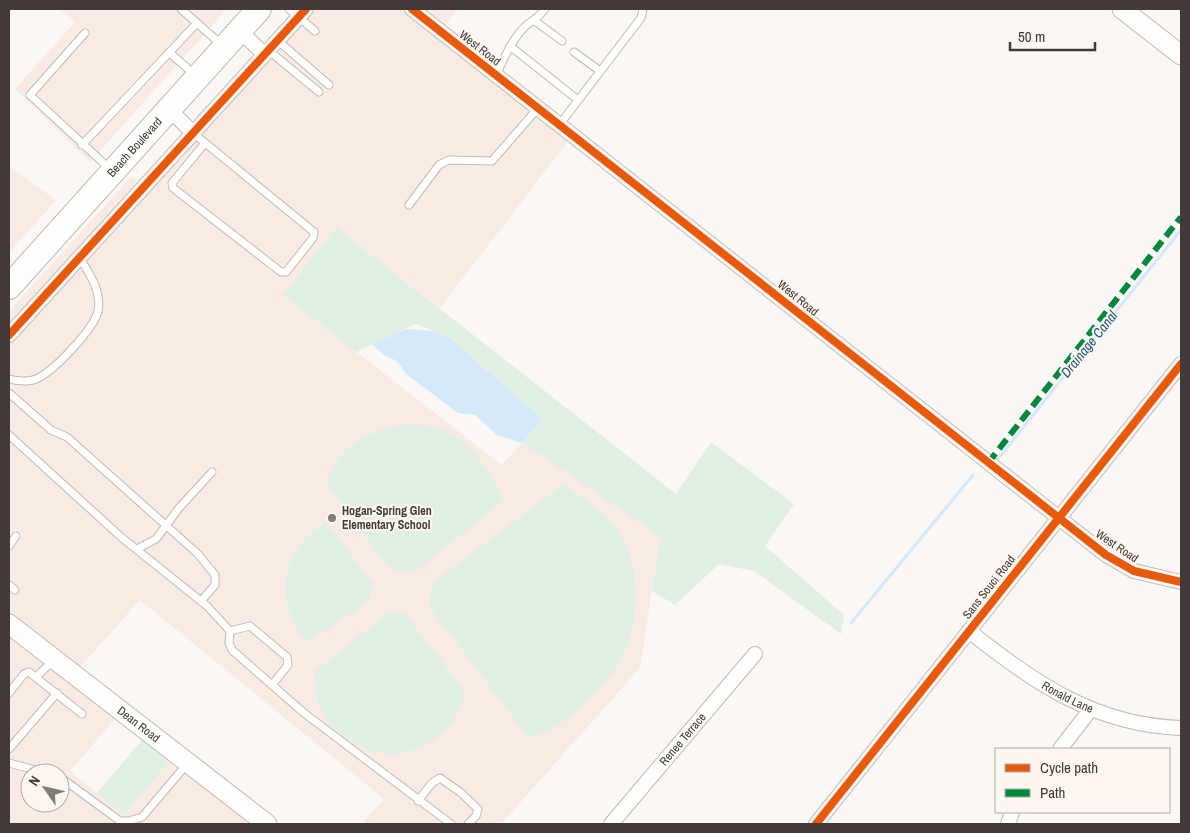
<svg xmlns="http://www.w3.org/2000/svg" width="1190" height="833" font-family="'Archivo Narrow',sans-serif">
  <rect width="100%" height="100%" fill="#faf7f4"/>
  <!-- built -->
  <g fill="#f8ebe3" fill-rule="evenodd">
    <polygon points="59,9 227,9 90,162 15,89 75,22"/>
    <polygon points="315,9 403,9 569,140 440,308 336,228 283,295 502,465 522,443 660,536 640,668 501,824 362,824 384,799 140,600 79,668 9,613 9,311 131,177 146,189"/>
    <polygon points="421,9 458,9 443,28"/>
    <polygon points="9,166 56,200 9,253"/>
    <path d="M9,636l106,83 -45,52 54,44 45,-53 77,58 -3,4h-234zM30,773h30v30h-30z"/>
  </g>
  <!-- green -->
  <g fill="#e2f0e4">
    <polygon points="336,227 676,494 711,442 794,504 765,546 844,615 841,634 754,571 719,564 675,605 652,591 660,536 522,443 541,419 449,337 416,324 356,352 283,295"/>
    <path d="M401,425c9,0 19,-1 28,1 41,8 57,41 76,73l-91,74 -24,-4 -64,-86c13,-37 37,-50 75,-58z"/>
    <path d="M563,484c17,11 34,22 48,37 29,34 31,90 14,131 -7,17 -24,34 -37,47 -19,18 -33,34 -60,38l-99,-130 4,-24z"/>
    <path d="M326,521l47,63 -3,17 -62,41c-26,-23 -31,-70 -8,-98 8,-9 17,-16 26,-23z"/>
    <path d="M389,612l16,2 60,77c-4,32 -36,60 -69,63 -31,2 -67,-21 -78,-51 -3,-9 -2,-21 -4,-31z"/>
    <polygon points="142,740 169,762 124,815 97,793"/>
  </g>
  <!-- water -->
  <polygon fill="#d4eafa" points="406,329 433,331 449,337 542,419 522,443 497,435 475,415 458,413 406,374 397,361 385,356 372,344"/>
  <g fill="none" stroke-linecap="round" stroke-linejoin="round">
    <!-- stream -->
    <g stroke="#d4eafa" stroke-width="3">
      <polyline points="998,459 1181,230"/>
      <polyline points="851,623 973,475"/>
    </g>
    <!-- lane casing -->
    <g stroke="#c0bbb8" stroke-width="9">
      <g id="lane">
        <polyline points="181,9 222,45"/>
        <polyline points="289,9 315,31"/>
        <polyline points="535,21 562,41"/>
        <polyline points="85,33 30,95 110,169"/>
        <polyline points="277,40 329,85"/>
        <polyline points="510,46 578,100"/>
        <polyline points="268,50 319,92"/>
        <polyline points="574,52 600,71"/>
        <polyline points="170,53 194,74"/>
        <path d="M496,75c8,-16 17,-39 32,-51 8,-6 10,-6 17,-15"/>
        <polyline points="560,124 641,18 643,9"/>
        <polyline points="193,133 314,232 313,238 286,272 281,272 173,188 172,183 205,143"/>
        <polyline points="82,145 197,23"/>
        <polyline points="409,205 439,165 449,160 492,161 538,108"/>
        <path d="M9,379c7,2 20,3 27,0 17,-7 58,-50 62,-68 4,-20 -9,-38 -19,-54"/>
        <polyline points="9,393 51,430 67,437 198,554 215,575 215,585 201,601"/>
        <polyline points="9,435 121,537 207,606 230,631 229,643 232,650 304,713 451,824"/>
        <polyline points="9,546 16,536"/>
        <polyline points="137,549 156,539 179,508 212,472"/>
        <polyline points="9,585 15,590"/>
        <polyline points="230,631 250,626 287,657 288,665 272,685"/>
        <polyline points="37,676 54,660"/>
        <polyline points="9,693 24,674 29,672 82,714"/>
        <polyline points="9,749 57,693"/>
        <polyline points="9,763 46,773"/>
        <polyline points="60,777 120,821 129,821 142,817 187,764"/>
        <polyline points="418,801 432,783 440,778 460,792 478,809 476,816 468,824"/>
      </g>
    </g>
    <!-- street casing -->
    <g stroke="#c0bbb8" stroke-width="16">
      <g id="street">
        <polyline points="412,9 1106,555 1134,571 1181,582"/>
        <polyline points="239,30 264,54"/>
        <polyline points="169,109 193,133"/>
        <polyline points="9,335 306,9"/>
        <path id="s1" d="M969,631c65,52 126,94 212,97"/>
        <polyline points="1060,749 1091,709"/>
        <path id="s2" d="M611,824l144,-170"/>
        <polyline points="816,824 1181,364"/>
        <polyline points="1008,824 1012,812"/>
      </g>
    </g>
    <!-- secondary casing -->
    <g stroke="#c0bbb8" stroke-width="21">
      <g id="secondary">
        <polyline points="1122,9 1181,55"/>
        <path id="s3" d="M9,624l258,200"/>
      </g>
    </g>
    <!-- highway casing -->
    <g stroke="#c0bbb8" stroke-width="26">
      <g id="highway">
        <path id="s4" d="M9,287l250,-278"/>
      </g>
    </g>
    <!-- lane -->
    <use href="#lane" stroke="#fefefd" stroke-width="7"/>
    <!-- street -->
    <use href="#street" stroke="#fefefd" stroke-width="14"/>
    <!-- secondary -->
    <use href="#secondary" stroke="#fefefd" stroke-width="19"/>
    <!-- highway -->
    <use href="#highway" stroke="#fefefd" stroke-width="24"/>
    <!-- quiet -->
    <polyline stroke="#00873e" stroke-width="6" stroke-dasharray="12 6" stroke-linecap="butt" points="988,463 1181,217"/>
    <!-- cycleway casing -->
    <g stroke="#fdf6f1" stroke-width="11">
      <g id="cycleway">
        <polyline points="412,9 1106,555 1134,571 1181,582"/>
        <polyline points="9,335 306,9"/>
        <polyline points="816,824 1181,364"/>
      </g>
    </g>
    <!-- cycleway -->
    <use href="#cycleway" stroke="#e8590c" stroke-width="8"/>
  </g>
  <!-- markers -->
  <circle fill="#827c78" stroke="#fdf6f1" stroke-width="2" cx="332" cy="518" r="5"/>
  <g text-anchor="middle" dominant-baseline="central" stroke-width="4.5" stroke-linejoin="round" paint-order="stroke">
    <!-- street labels -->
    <g font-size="12" fill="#413a36" stroke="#fdf6f1">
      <text transform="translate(480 48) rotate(38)">West Road</text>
      <text stroke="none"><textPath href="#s4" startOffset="188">Beach Boulevard</textPath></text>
      <text transform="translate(798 298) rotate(39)">West Road</text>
      <text transform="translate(1117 546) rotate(34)">West Road</text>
      <text transform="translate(989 587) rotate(-52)">Sans Souci Road</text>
      <text stroke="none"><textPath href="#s1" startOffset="119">Ronald Lane</textPath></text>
      <text stroke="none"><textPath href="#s3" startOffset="164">Dean Road</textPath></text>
      <text stroke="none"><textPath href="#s2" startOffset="111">Renee Terrace</textPath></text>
    </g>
    <!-- poi labels -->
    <g font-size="12" font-weight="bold" fill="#413a36" stroke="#fdf6f1" text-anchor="start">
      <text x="342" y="511">Hogan-Spring Glen<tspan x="342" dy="14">Elementary School</tspan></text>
    </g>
    <!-- water labels -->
    <g font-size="14" font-style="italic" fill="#1c5b82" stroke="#fdf6f1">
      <text transform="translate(1089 344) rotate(-51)">Drainage Canal</text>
    </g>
  </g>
  <!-- border -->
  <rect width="1190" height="833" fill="none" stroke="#413a36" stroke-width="20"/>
  <!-- legend -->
  <rect x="995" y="748" width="175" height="65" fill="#fdf6f1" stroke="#b2aba6"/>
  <rect x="1005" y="764" width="25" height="8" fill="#e8590c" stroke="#b2aba6"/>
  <text x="1040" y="773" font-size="15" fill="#413a36">Cycle path</text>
  <rect x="1005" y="789" width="25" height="8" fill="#00873e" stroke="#b2aba6"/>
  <text x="1040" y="798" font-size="15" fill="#413a36">Path</text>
  <!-- north arrow -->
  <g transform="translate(45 788) rotate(304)"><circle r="24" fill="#fdf6f1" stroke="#b2aba6"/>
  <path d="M0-4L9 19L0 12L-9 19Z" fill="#827c78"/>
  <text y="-8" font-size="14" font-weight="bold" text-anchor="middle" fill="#413a36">N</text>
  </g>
  <!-- scale -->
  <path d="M1010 42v8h85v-8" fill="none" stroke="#413a36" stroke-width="2.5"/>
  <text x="1018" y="42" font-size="15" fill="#413a36" stroke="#fdf6f1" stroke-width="4" paint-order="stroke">50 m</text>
</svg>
